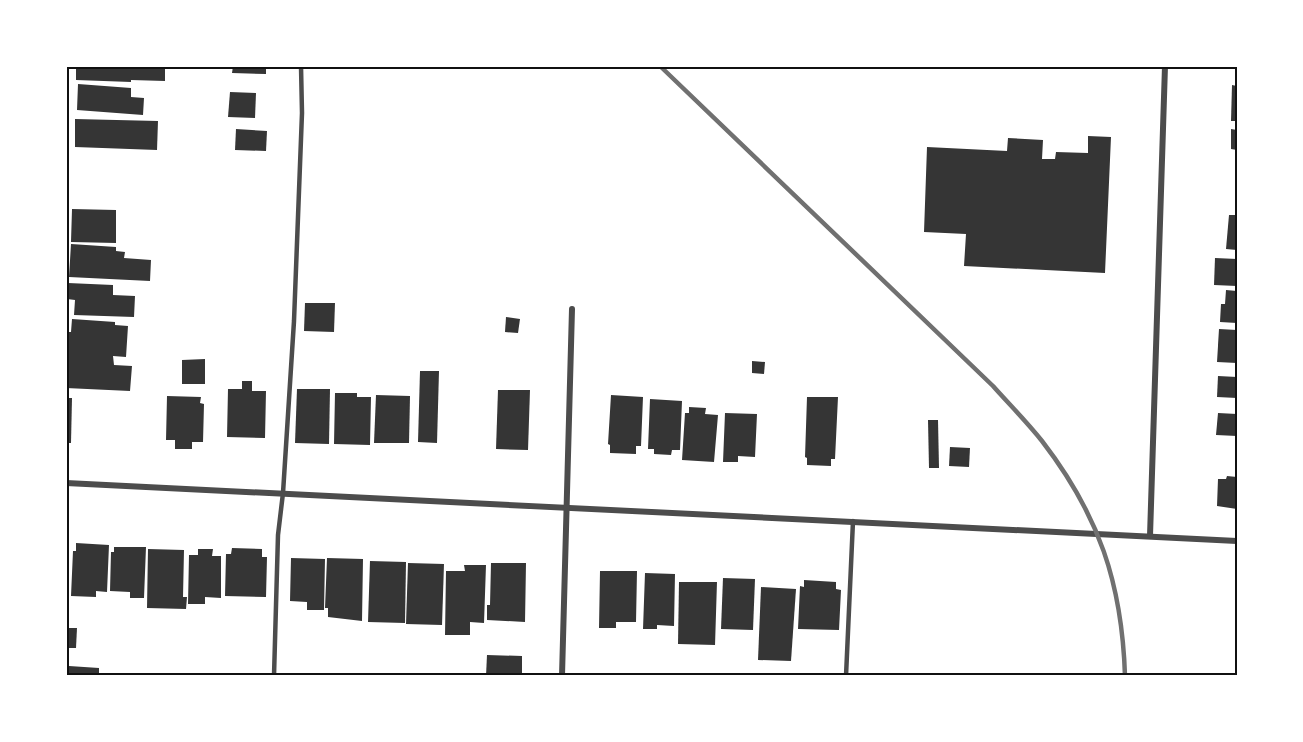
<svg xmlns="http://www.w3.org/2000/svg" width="1303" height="742" font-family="'DM Sans',sans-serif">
  <rect width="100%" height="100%" fill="#fff"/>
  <!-- building -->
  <g fill="#353535">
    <polygon points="76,66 165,66 165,81 131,80 131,82 76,80"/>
    <polygon points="233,66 266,66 266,74 232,73"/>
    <polygon points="78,84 131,88 131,97 144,98 143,115 77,110"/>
    <polygon points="1232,85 1237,86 1237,121 1231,121"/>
    <polygon points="230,92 256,93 255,118 228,117"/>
    <polygon points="75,119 158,121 157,150 75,147"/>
    <polygon points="236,129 267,131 266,151 235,150"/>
    <polygon points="1231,129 1237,130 1237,150 1231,149"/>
    <polygon points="1088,136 1111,137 1105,273 964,266 966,234 924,232 927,147 1007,151 1008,138 1043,140 1042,159 1055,159 1056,152 1088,153"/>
    <polygon points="72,209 116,210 116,243 71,242"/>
    <polygon points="1229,215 1237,215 1237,250 1226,249"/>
    <polygon points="71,244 116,247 116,251 125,252 124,258 151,260 150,281 69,277"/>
    <polygon points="1215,258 1237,259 1237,286 1214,285"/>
    <polygon points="68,283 113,285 113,295 135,296 134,317 74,315 75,300 67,299"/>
    <polygon points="1226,290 1237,291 1237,323 1220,322 1221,304 1225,304"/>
    <polygon points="305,303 335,303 334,332 304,331"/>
    <polygon points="506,317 520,319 518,333 505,332"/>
    <polygon points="72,319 115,322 115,325 128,326 126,357 113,356 114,365 132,366 130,391 66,388 66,332 71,332"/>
    <polygon points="1219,329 1237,330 1237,363 1217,362"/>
    <polygon points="205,359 205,384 182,384 182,360"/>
    <polygon points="752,361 765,362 764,374 752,373"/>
    <polygon points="420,371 439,371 437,443 418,442"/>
    <polygon points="1218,376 1237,377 1237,398 1217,397"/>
    <polygon points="242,381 252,381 252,391 266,391 265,438 227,437 228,389 242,389"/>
    <polygon points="297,389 330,389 329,444 295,443"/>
    <polygon points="498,390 530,390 528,450 496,449"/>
    <polygon points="335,393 357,393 357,397 371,397 370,445 334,444"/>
    <polygon points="376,395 410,396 409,443 374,443"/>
    <polygon points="611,395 643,397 641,446 636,446 636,454 610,453 610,445 608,444"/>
    <polygon points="167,396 201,397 200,403 204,404 203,442 192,442 192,449 175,449 175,440 166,440"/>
    <polygon points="807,397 838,397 835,459 831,459 831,466 807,465 807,458 805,457"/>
    <polygon points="66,398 72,398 71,443 66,443"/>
    <polygon points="650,399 682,401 680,450 672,450 671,455 654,454 654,449 648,449"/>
    <polygon points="689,407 706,408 705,414 718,415 714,462 682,460 685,413 689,413"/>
    <polygon points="725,413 757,414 755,457 738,456 738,462 723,462"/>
    <polygon points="1218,413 1237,414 1237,436 1216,435"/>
    <polygon points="928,420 938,420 939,468 929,468"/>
    <polygon points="950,447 970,448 969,467 949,466"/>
    <polygon points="1227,476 1237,477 1237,509 1217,506 1218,479 1226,479"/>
    <polygon points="76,543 109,545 107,592 96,591 96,597 71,596 73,551 76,551"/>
    <polygon points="114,547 146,547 144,598 130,598 130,592 110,591 111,552 114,552"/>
    <polygon points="232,548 262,549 262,557 267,557 266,597 225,596 226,554 231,554"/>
    <polygon points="148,549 184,550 183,597 187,597 186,609 147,608"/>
    <polygon points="198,549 213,549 212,556 221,556 221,598 205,597 205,604 188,604 189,555 198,555"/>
    <polygon points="291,558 325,559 324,610 307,610 307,602 290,601"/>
    <polygon points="327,558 363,559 362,621 328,617 328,608 325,608"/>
    <polygon points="370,561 406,562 405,623 368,622"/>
    <polygon points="408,563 444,564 442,625 406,624"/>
    <polygon points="491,563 526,563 525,622 487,620 487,605 490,605"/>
    <polygon points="464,565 486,565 484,623 470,622 470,635 445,635 446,571 465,571"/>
    <polygon points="600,571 637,571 636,622 616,622 616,628 599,628"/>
    <polygon points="645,573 675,574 674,626 657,625 657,629 643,629"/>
    <polygon points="723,578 755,579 753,630 721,629"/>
    <polygon points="804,580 836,582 836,589 841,590 839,630 798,629 800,586 804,587"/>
    <polygon points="679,582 717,582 715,645 678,644"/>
    <polygon points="761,587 796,589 791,661 758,660"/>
    <polygon points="67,628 77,628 76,648 66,648"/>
    <polygon points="487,655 522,656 522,676 486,676"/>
    <polygon points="69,666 99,668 99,676 68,676"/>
  </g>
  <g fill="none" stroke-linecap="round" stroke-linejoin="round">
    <!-- service -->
    <g stroke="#4c4c4c" stroke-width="4.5">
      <polyline points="274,676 278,535 283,493 294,321 302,113 301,66"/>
      <polyline points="846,676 853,521"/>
    </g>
    <!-- minor -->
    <g stroke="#4c4c4c" stroke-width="6">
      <polyline points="66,483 1237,541"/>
      <polyline points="1150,536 1165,66"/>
      <polyline points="562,676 572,309"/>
    </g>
    <!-- rail -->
    <path stroke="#707070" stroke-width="4.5" d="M660,66l333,320c16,18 34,36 49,55 57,74 80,142 83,235"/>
  </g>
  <!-- border -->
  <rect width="1303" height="742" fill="none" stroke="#ffffff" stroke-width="135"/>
  <rect x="68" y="68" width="1168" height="606" fill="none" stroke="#111" stroke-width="2"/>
</svg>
